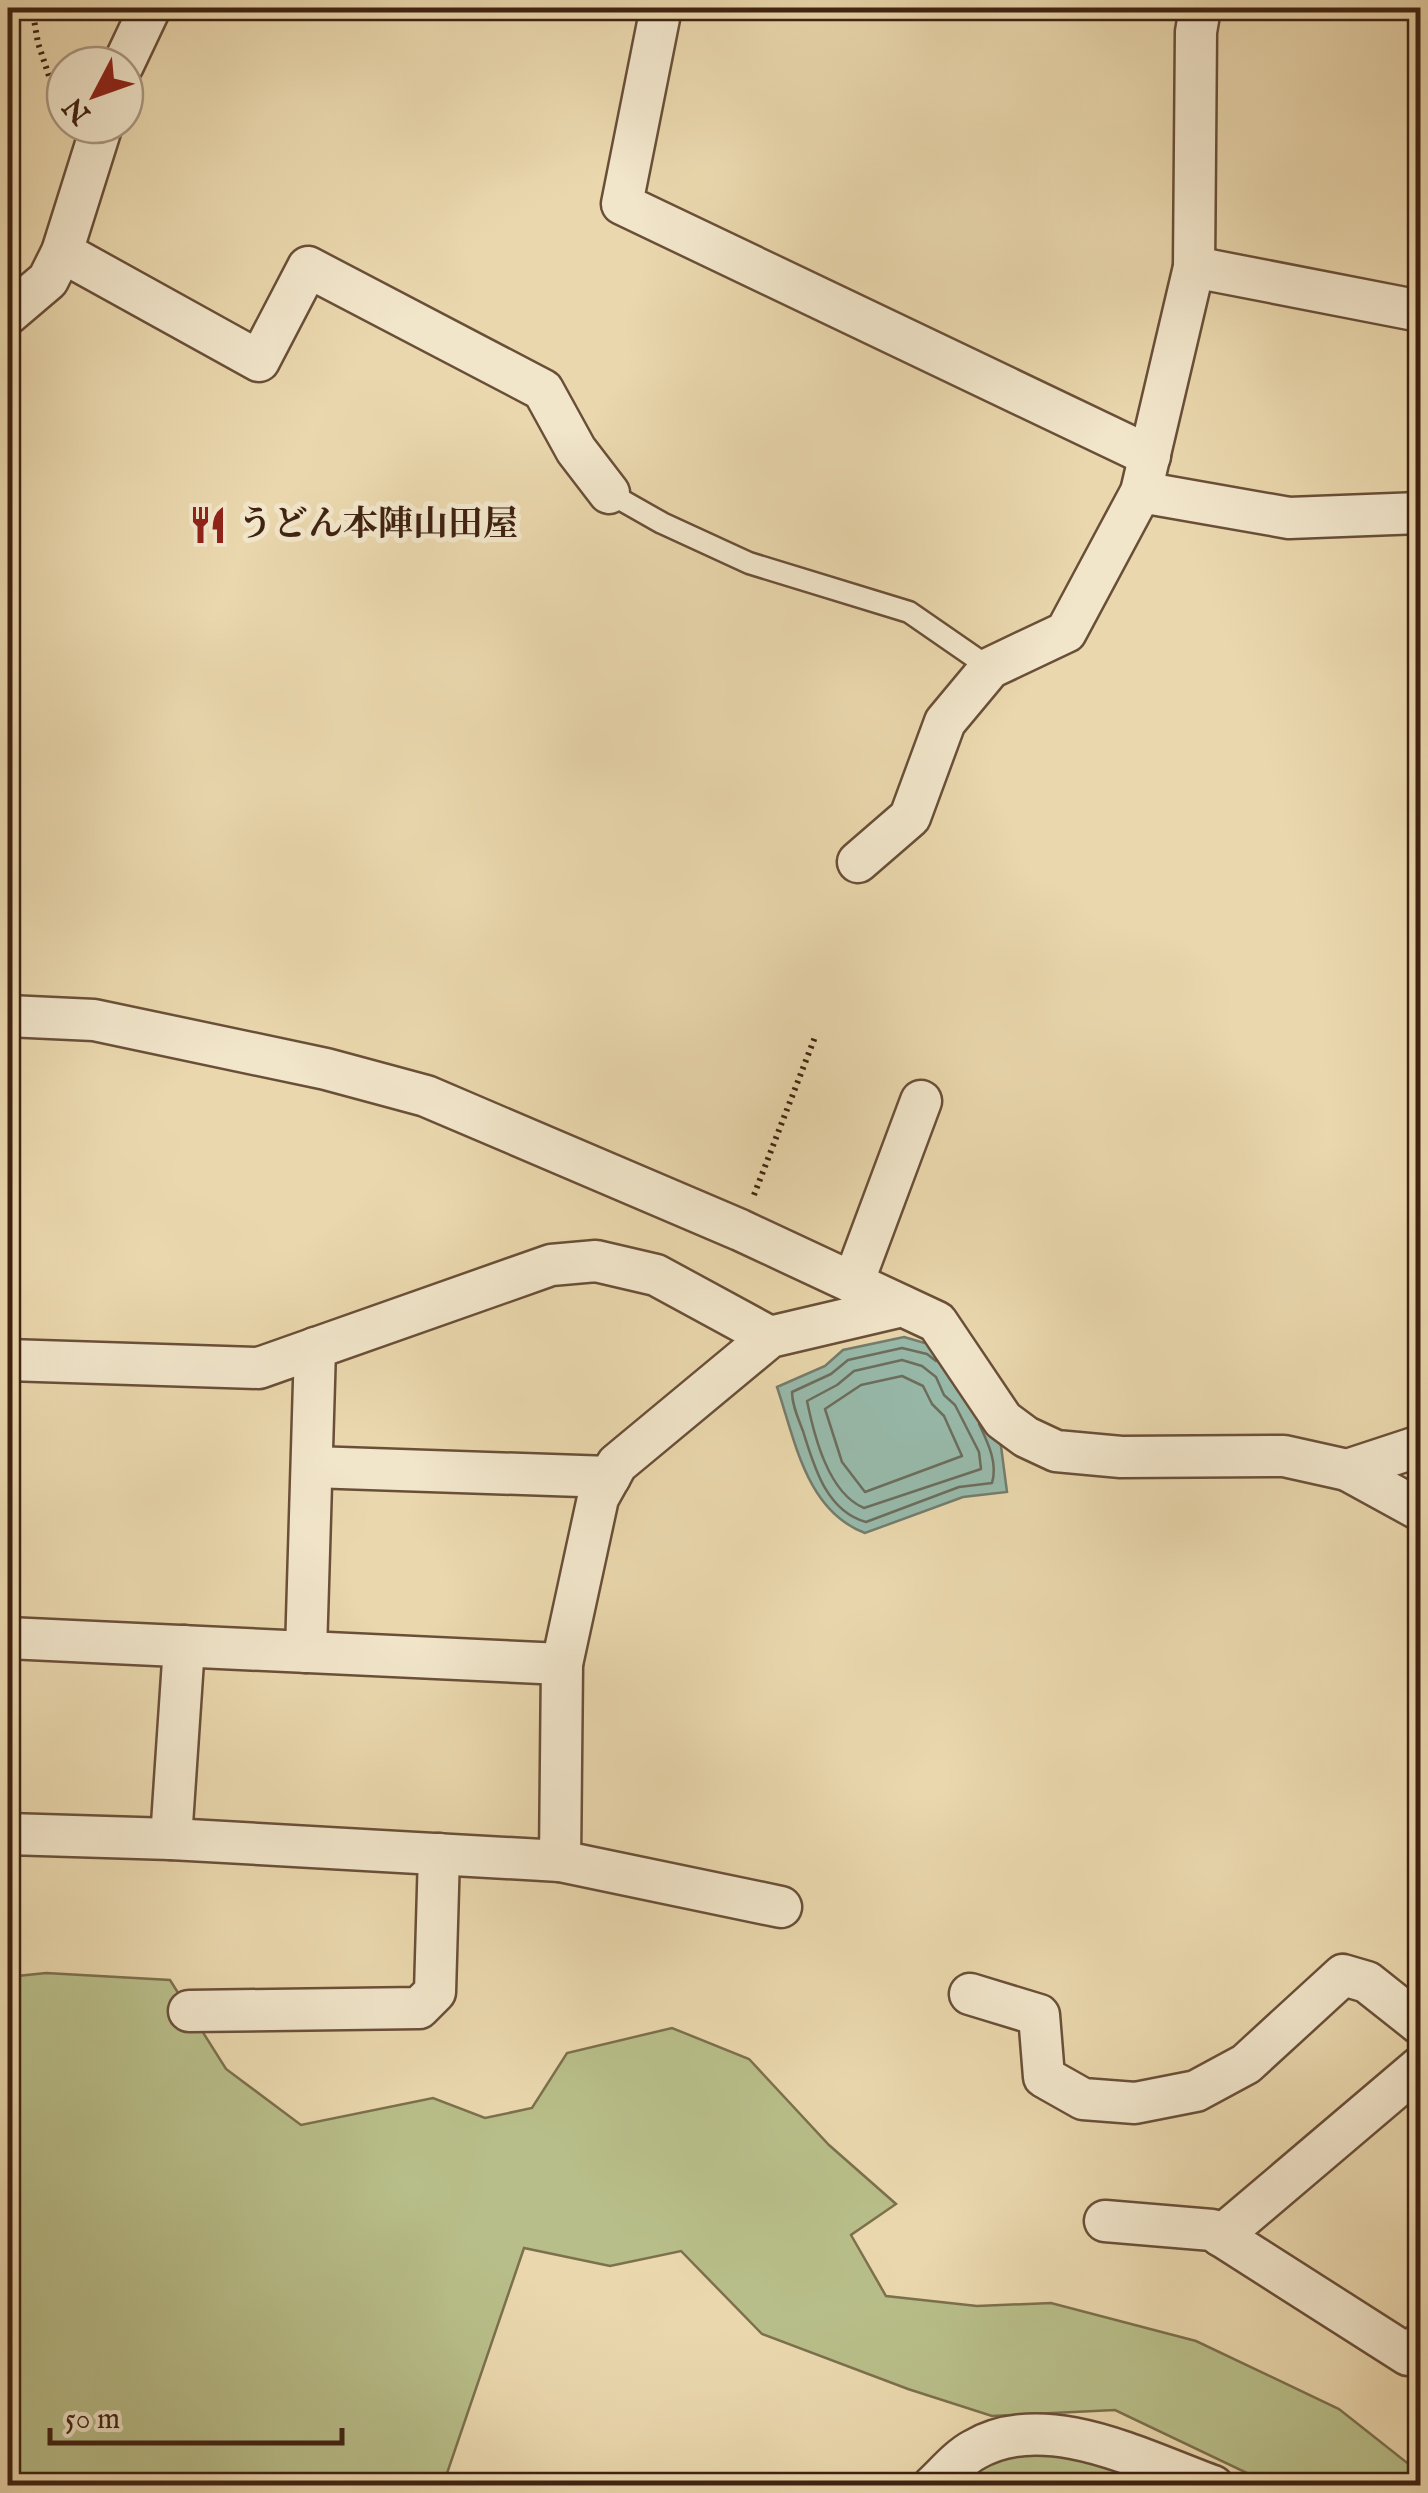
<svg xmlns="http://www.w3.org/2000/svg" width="1428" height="2493" font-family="'IM FELL English','Noto Serif JP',serif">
  <rect width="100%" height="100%" fill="#ead7ad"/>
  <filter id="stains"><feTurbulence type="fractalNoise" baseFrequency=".002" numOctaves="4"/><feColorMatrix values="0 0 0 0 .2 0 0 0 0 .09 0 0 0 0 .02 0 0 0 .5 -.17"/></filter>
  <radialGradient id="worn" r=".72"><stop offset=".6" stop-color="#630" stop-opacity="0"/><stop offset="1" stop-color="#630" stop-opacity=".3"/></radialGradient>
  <!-- green -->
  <g fill="#b8be89" stroke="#7c704d" stroke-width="2.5">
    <polygon points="46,1973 170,1980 226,2069 301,2125 433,2098 485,2118 532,2108 567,2053 672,2028 749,2059 829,2145 896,2204 851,2235 886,2296 977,2306 1051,2303 1196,2341 1339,2409 1420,2473 1420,2485 1272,2485 1115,2410 992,2416 908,2389 762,2334 681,2251 610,2266 524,2248 443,2485 8,2486 8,1977"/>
    <polygon points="1023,2433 1213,2486 940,2486"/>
  </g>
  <!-- water -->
  <path fill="#98baab" stroke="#747d6d" stroke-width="2.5" d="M904,1337l28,8 40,42 29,59 6,46 -44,5 -98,36c-59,-22 -70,-93 -88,-146l48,-21 18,-16z"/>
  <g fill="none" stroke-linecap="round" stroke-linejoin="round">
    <!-- shore -->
    <g stroke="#6c6e5e" stroke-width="2.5">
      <path d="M902,1360l20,6 14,11 8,18 11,10 24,47 2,17 -117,39c-36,-15 -50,-73 -57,-107l30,-16 17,-14z"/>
      <path d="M936,1361l-9,-7 -25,-6 -54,12 -17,14 -39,18c0,13 6,26 11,39 11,35 23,80 63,91l93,-35 33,-4c6,-20 -4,-40 -13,-59"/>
      <polygon points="902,1376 923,1386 932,1404 944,1416 962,1456 865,1492 842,1462 825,1409 861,1385"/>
    </g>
    <!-- lane casing -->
    <g stroke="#6a4f38" stroke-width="25">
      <polyline id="lane" points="609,493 662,523 749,563 909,612 990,668"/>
    </g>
    <!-- street casing -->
    <g stroke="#6a4f38" stroke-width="45">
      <g id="street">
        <polyline points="661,8 622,204 1150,456"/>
        <polyline points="123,65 150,8"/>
        <polyline points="62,252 259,361 308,267 543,390 576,450 609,493"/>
        <polyline points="1194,267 1420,311"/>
        <polyline points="8,314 48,280 62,252 102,125"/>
        <polyline points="1141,492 1289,518 1420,513"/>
        <polyline points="858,862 910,817 945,722 990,668 1066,632 1141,492 1194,267 1196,32 1200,8"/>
        <polyline points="8,1016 94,1020 326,1069 426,1096 740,1230 937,1322 1003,1420 1026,1437 1056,1451 1121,1457 1284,1456 1347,1470 1420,1446"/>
        <polyline points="853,1283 921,1101"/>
        <polyline points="8,1360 259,1368 551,1265 596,1261 656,1275 770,1337"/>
        <polyline points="312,1467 610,1477"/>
        <polyline points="1347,1470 1420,1510"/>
        <polyline points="8,1638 562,1664"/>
        <polyline points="306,1652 315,1348"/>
        <polyline points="8,1834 171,1839 560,1861 562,1664 598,1498 617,1464 770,1337 902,1306"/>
        <polyline points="171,1839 184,1646"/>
        <polyline points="560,1861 781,1907"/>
        <polyline points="970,1994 1039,2015 1044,2077 1083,2099 1135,2103 1196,2091 1246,2064 1343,1975 1367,1982 1420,2024"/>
        <polyline points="189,2011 419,2008 435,1992 439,1854"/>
        <polyline points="1105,2221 1212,2230 1408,2355 1420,2344"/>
        <polyline points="1221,2236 1420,2067"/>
        <path d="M933,2486c13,-12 26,-28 41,-36 71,-42 169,11 239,36"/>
      </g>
    </g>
    <!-- path -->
    <g stroke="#3f2211" stroke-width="6" stroke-dasharray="2.5 5" stroke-linecap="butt">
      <polyline points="32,8 38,43 63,118"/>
      <polyline points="754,1195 815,1037"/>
    </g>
    <!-- lane -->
    <use href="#lane" stroke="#f1e5ca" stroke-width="20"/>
    <!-- street -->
    <use href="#street" stroke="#f1e5ca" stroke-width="40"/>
  </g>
  <!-- icons -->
  <defs>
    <g id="restaurant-bare" transform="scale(3)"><path d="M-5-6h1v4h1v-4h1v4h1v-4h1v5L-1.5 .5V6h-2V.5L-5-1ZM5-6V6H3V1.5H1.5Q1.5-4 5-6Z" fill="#8f2418" stroke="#f1e5ca" stroke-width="2.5" paint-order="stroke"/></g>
  </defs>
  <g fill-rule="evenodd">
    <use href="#restaurant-bare" x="208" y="525"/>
  </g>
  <g text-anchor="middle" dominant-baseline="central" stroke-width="10" stroke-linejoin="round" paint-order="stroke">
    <!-- poi labels -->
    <g font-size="35" font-weight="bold" fill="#3f2211" stroke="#f1e5ca" text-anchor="start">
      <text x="238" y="525">うどん本陣山田屋</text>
    </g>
  </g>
  <!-- margin -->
  <rect width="1428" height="2493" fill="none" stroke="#ead7ad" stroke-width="40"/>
  <rect x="10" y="10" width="1408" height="2473" fill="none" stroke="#3f2211" stroke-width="5"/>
  <rect x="20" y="20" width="1388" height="2453" fill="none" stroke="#3f2211" stroke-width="2.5"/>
  <!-- north arrow -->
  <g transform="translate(95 95) rotate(229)"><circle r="48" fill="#f1e5ca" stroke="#aa9780" stroke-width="2.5"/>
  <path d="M0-8L18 38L0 25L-18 38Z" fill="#8f2418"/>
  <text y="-15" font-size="28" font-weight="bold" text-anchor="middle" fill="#3f2211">N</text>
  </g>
  <!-- scale -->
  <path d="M50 2428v15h292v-15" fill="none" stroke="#3f2211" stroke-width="5"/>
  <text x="65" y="2428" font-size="30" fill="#3f2211" stroke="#f1e5ca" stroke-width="8" paint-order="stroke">50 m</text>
  <rect width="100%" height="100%" filter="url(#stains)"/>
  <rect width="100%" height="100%" fill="url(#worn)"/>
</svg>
